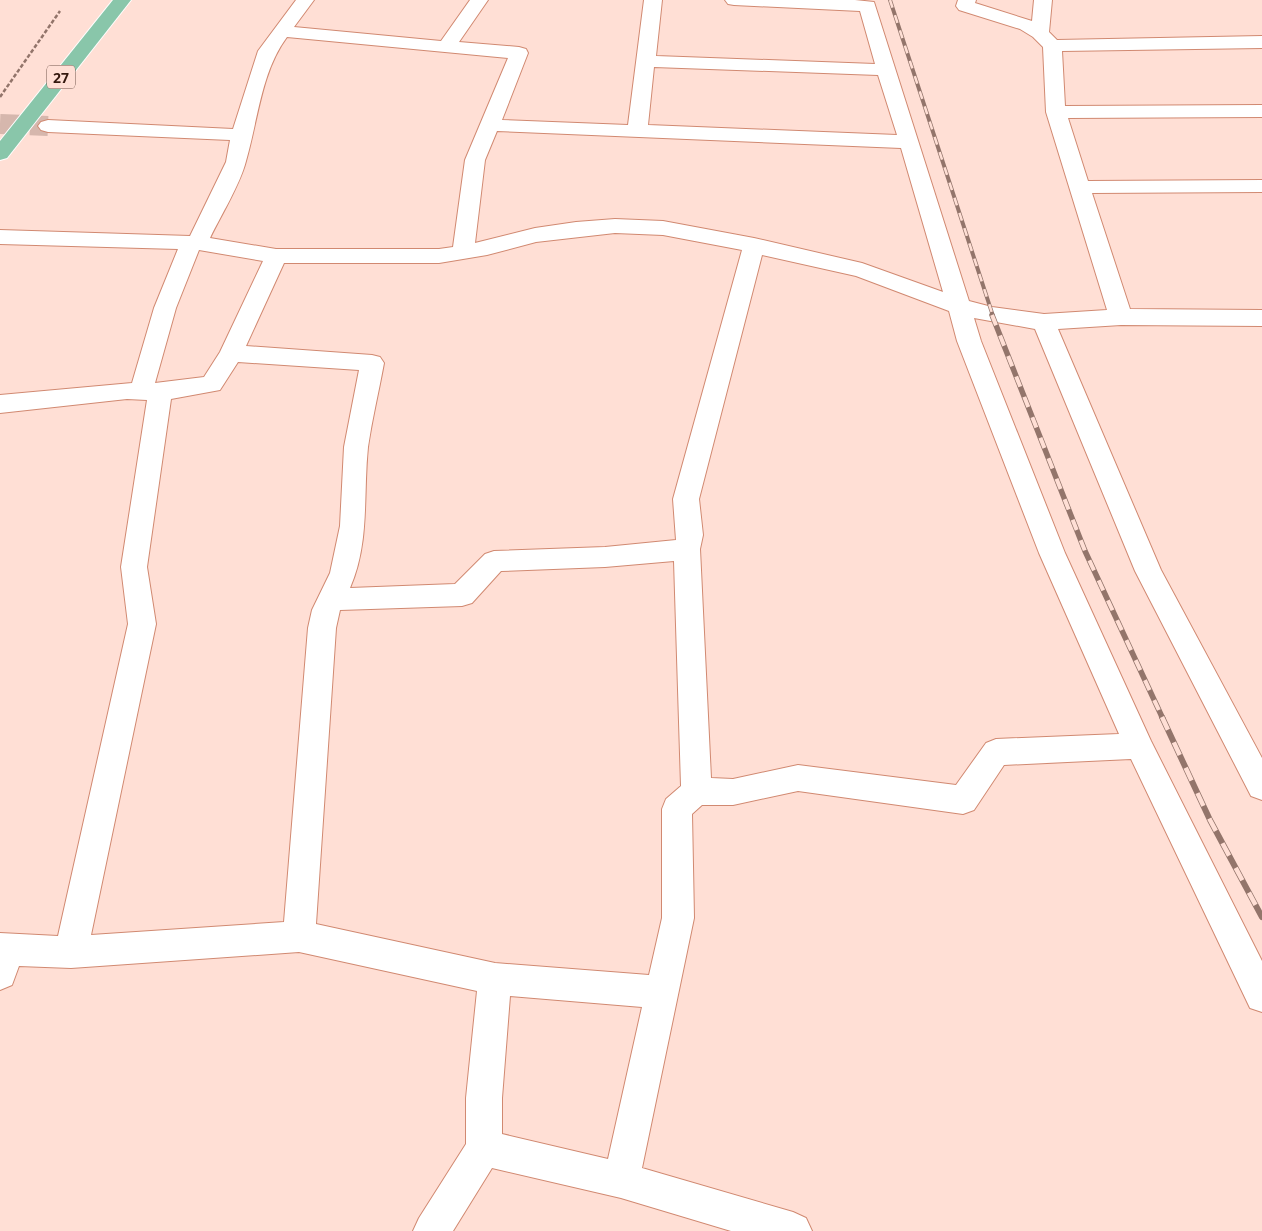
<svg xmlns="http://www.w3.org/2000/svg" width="1262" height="1231" font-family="'Open Sans',sans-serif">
  <rect width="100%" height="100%" fill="#ffdfd5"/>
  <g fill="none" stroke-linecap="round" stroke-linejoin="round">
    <!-- minor-tunnel -->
    <polyline stroke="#d6b7ad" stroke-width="20" stroke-dasharray="20 10" stroke-linecap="butt" points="0,124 48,126"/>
    <!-- minor casing -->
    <g stroke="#d18971" stroke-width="2">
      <path id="minor" d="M296,0h18l-20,27 147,14 29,-41h18l-29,42 60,5 7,2 2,4 -26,67 126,5 16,-125h18l-6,56 219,8 -15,-53 -126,-6 -6,-1 -3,-4h130l19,2 95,299 23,6 52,7 63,-4 -61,-198 -3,-65 -10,-10 -13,-8 -61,-19 -3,-4 2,-6h18l-1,3 57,18 2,-21h18l-3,32 8,8 205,-4v12l-200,3 3,55 197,-1v12l-194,1 20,63 174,-1v12l-170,1 38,116 132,1v16l-141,-1 -63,4 103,241 101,188v42l-11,-4 -116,-225 -100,-242 -61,-11 7,23 84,212 86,188 111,220v51l-12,-4 -119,-249 -127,6 -30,45 -11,4 -165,-23 -65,14h-31l-10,9 2,104 -52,250 151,44 13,6 6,13h-81l-110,-33 -129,-30 -39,63h-40l6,-13 47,-74v-46l11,-107 -178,-39 -228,16 -52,-2 -7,19 -12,5v-57l58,3 70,-312 -7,-57 26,-167 -20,-1 -127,14v-18l132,-12 22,-75 24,-59 -178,-5v-14l190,6 36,-74 4,-22 -182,-8 -7,-2 -3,-4 3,-4 7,-2 185,9 25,-78zM287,37l221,21 -43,102 -12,87 -14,2h-163l-66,-11c11,-23 30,-53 36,-77 12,-41 15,-89 41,-124zM654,67l224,8 19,60 -249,-10zM497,131l404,17 42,144 -81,-29 -108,-25 -91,-17 -48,-2 -39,3 -41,6 -60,15 10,-83zM615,233l48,2 79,15 -69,249 3,41 -71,7 -111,4 -9,3 -30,30 -105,4c20,-46 13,-93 18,-141 4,-28 11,-56 16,-84l-4,-6 -8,-2 -126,-9 38,-83h155l48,-8 49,-13zM199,250l64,11 -43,91 -16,25 -49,6 21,-75zM762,255l94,21 93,35 8,30 82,212 80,181 -123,5 -10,4 -30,42 -158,-20 -65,14 -22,-1 -11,-229 3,-14 -4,-36zM238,362l121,8 -15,77 -4,79 -10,47 -18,37 -4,18 -24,294 -193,13 65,-311 -9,-57 24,-168 49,-9zM674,561l7,225 -15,13 -4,10v109l-13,57 -154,-12 -179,-39 20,-296 4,-18 122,-4 10,-3 29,-32 104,-4zM510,996l132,11 -34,152 -106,-25v-36z"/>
    </g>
    <!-- major casing -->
    <g stroke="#fff" stroke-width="2">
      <polygon id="major" points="113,0 131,0 7,158 0,160 0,141"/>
    </g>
    <!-- path -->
    <polyline stroke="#92746a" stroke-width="2.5" stroke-dasharray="4 2" stroke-linecap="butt" points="0,97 60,11"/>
    <!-- minor -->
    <use href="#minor" fill="#fff" fill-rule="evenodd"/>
    <!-- major -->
    <use href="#major" fill="#89c6aa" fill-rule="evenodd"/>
    <!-- rail-far2 casing -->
    <g stroke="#93756b" stroke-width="4">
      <polyline id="rail-far2" points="890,0 993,316"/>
    </g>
    <!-- rail-far1 casing -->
    <g stroke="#93756b" stroke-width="5.5">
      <polyline id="rail-far1" points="992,315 1085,551 1163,719"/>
    </g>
    <!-- rail casing -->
    <g stroke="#93756b" stroke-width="6">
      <polyline id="rail" points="1162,717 1210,820 1262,917"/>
    </g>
    <!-- rail-far2 -->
    <use href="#rail-far2" stroke="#ffdfd5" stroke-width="2.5" stroke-dasharray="8" stroke-linecap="butt"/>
    <!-- rail-far1 -->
    <use href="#rail-far1" stroke="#ffdfd5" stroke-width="4" stroke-dasharray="11" stroke-linecap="butt"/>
    <!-- rail -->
    <use href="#rail" stroke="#ffdfd5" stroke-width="4.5" stroke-dasharray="14" stroke-linecap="butt"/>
  </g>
  <g text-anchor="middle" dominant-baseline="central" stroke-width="4.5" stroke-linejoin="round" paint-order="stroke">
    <!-- shield labels -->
    <rect fill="#ffdfd5" stroke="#71544a" stroke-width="1" x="47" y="65.5" width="28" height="23" rx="4"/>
    <g font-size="14" font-weight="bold" fill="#34180e">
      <text x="61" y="77">27</text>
    </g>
  </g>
</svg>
